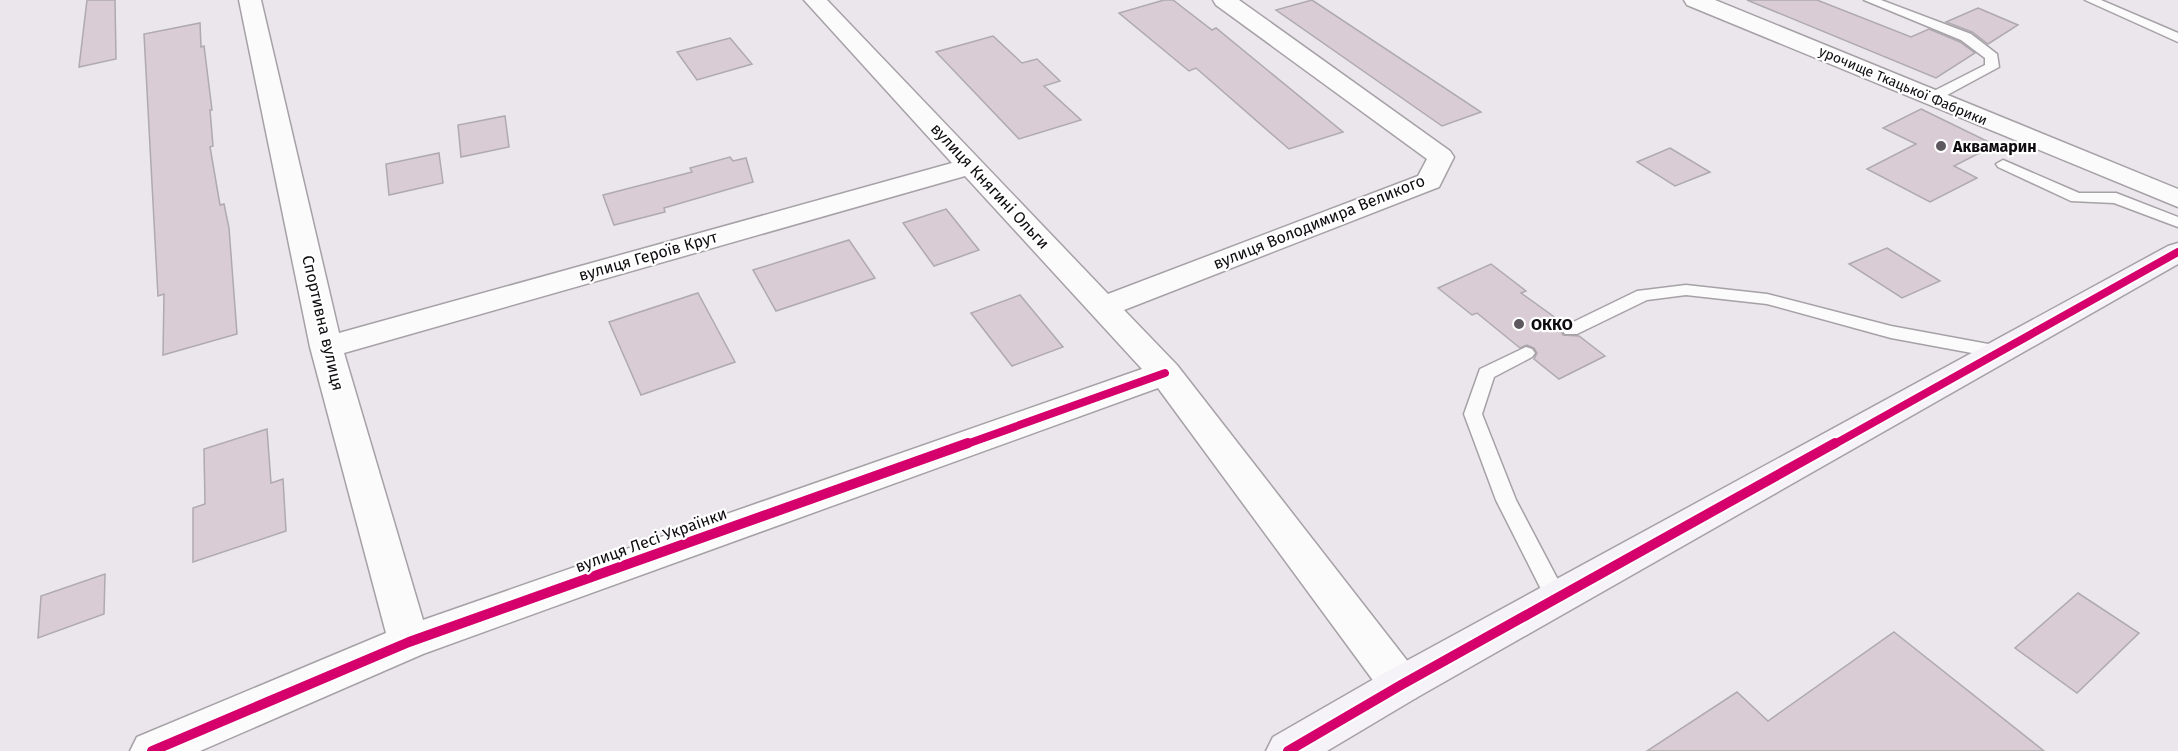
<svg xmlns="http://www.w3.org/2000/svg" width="2178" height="751" font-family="'Fira Sans',sans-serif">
  <rect width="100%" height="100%" fill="#ebe5ec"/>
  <!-- building -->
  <g fill="#daccd5" stroke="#aeaaae" stroke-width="1.5">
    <polygon points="87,0 115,0 116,59 79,67"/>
    <polygon points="1164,0 1173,0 1212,30 1216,28 1343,132 1289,149 1196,68 1189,71 1119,13"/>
    <polygon points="1312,0 1481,112 1442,126 1276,10"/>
    <polygon points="1747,0 1817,0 1911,37 1929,29 1960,42 1975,53 1936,78"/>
    <polygon points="1978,8 2018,25 1988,44 1972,32 1946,22"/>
    <polygon points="200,23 201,47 204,46 212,110 210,110 213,146 210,147 220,205 224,204 229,228 237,334 163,355 164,294 158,296 144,34"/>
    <polygon points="993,36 1022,63 1037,59 1060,81 1044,86 1081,120 1019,139 936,52"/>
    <polygon points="730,38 752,64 697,80 677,52"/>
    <polygon points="1921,109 1995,145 1954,166 1977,178 1930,202 1867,169 1916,144 1883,128"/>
    <polygon points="505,116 509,147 461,157 458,125"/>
    <polygon points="1670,148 1710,172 1675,186 1637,162"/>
    <polygon points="439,153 443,183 389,195 386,164"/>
    <polygon points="730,157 733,161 746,158 753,182 664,208 665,212 614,225 603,195 692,172 690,168"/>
    <polygon points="946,209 979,250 934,266 903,223"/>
    <polygon points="849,240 875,278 776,311 753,270"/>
    <polygon points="1887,248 1940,281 1902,298 1849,264"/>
    <polygon points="1491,264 1526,291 1521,293 1564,324 1560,330 1563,335 1579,336 1605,356 1559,379 1534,359 1537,353 1534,348 1527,345 1520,348 1477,313 1472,315 1438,288"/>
    <polygon points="698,293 735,362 641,395 609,322"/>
    <polygon points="1020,295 1063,347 1012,366 971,313"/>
    <polygon points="267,429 271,483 283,479 286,531 193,562 193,508 205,504 204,449"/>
    <polygon points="105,574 104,614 38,638 41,596"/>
    <polygon points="2078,593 2139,633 2077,693 2015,648"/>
    <polygon points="1894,632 2044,751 1647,751 1737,692 1768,721"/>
  </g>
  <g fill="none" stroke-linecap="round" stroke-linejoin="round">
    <!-- lane casing -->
    <g stroke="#a6a1a6" stroke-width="3">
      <g id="lane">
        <polygon points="1864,0 1881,0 1971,34 1997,54 1999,67 1936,101 1926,101 1924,98 1926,95 1985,65 1985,58 1961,40"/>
        <polygon points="2085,0 2101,0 2178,33 2178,42"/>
        <polygon points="2003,160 2079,193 2116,193 2178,217 2178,227 2114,203 2071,201 1998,167 1996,164"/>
        <polygon points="1686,285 1767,294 1891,326 1999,346 2005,348 2008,352 2005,356 1999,358 1891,338 1767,304 1686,295 1647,300 1577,334 1565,334 1562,330 1565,326 1637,291"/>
        <polygon points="1526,347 1532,349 1535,353 1532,357 1494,377 1482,414 1516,500 1568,599 1565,605 1557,608 1549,605 1496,500 1464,414 1480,369"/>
      </g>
    </g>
    <!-- street casing -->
    <g stroke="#a6a1a6" stroke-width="3">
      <g id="street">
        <path d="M239,0h22l78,333 613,-170 -148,-163h23l281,294 310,-118 9,-17 -211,-154 -3,-5h26l211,151 4,6 -15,30 -315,123 53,55 239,307 6,13 -6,13 -15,5 -15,-5 -228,-310 -735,266 -223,97h-70l7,-14 249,-104 -76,-286zM965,176l177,193 -719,251 -79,-267z"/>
        <polygon points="1684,0 1715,0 2178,189 2178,207 1687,5"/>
      </g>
    </g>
    <!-- secondary casing -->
    <g stroke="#a6a1a6" stroke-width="3">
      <polygon id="secondary" points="2178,243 2178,264 1416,698 1327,751 1266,751 1273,737 1386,672 2168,246"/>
    </g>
    <!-- lane -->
    <use href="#lane" fill="#fcfbfc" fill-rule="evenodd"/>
    <!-- street -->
    <use href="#street" fill="#fcfbfc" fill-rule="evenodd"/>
    <!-- secondary -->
    <use href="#secondary" fill="#f5f3f7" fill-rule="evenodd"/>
    <!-- cycleway-far1 casing -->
    <g stroke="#fff" stroke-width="12">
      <g id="cycleway-far1">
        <polyline points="964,445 1165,373"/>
        <polyline points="1833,445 2178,252"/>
      </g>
    </g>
    <!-- cycleway casing -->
    <g stroke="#fff" stroke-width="14">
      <g id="cycleway">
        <polyline points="152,751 409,642 968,443"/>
        <polyline points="1288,751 1401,685 1835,443"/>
      </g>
    </g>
    <!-- cycleway-far1 -->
    <use href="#cycleway-far1" stroke="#d6006c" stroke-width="8"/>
    <!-- cycleway -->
    <use href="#cycleway" stroke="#d6006c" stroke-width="10"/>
  </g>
  <!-- markers -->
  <g fill="#5c585d" stroke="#fff" stroke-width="2">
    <circle cx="1941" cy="146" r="6"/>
    <circle cx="1519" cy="324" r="6"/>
  </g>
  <g text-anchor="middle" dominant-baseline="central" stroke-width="4.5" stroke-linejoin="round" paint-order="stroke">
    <!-- far-street labels -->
    <g font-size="14" fill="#0f0c10" stroke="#fff">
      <text transform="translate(1903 86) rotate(23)">урочище Ткацької Фабрики</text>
    </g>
    <!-- poi labels -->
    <g font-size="16" font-weight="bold" fill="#0f0c10" stroke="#fff" text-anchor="start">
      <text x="1953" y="146">Аквамарин</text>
      <text x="1531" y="324">ОККО</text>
    </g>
    <!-- street labels -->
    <g font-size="16" fill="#0f0c10" stroke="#fff">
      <text transform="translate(990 186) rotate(47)">вулиця Княгині Ольги</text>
      <text transform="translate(1319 222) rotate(-22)">вулиця Володимира Великого</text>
      <text transform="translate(648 256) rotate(-16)">вулиця Героїв Крут</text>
      <text transform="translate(323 323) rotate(77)">Спортивна вулиця</text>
      <text transform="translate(651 540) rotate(-20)">вулиця Лесі Українки</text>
    </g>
  </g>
</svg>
